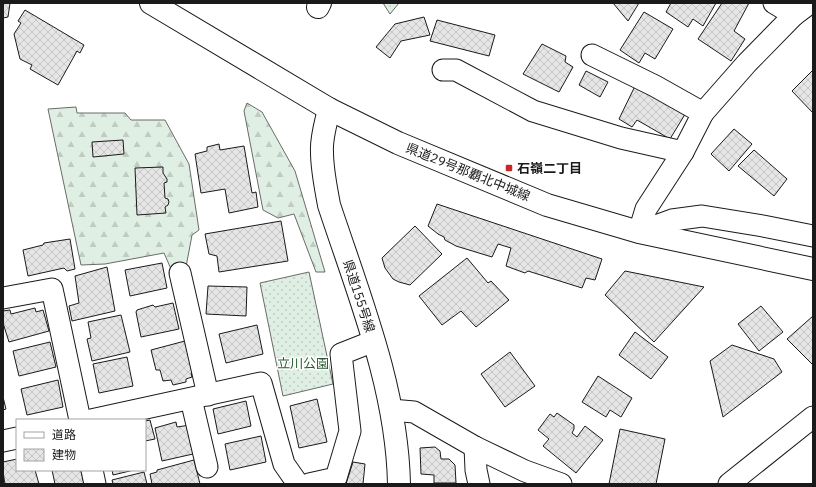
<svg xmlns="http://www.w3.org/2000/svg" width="816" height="487" font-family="'IBM Plex Sans','Noto Sans JP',sans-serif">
  <defs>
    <pattern id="grass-dots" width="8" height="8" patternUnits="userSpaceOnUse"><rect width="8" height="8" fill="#e0efe3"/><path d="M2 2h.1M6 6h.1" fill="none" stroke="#c0ccc2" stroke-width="1.8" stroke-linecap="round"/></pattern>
    <pattern id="forest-firs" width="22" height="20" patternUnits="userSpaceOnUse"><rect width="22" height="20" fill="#e0efe3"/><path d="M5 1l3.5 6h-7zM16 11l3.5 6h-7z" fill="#c0ccc2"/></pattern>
    <pattern id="building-cross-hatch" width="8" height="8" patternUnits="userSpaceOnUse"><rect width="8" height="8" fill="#e6e6e6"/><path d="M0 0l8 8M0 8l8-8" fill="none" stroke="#c5c5c5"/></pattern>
  </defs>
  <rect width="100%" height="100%" fill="#fff"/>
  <!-- grass -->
  <g fill="url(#grass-dots)" stroke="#6a6a6a">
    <polygon points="383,3 399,3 390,14"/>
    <polygon points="309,272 333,384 283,396 260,283"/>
  </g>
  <!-- forest -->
  <g fill="url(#forest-firs)" stroke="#6a6a6a">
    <polygon points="247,103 262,112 295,171 325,272 316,272 294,214 278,218 263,210 244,111"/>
    <polygon points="76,107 77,113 125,113 131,120 165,120 189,164 199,230 192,235 186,267 171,269 164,253 105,264 81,265 48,109"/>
  </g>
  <!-- building -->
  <g fill="url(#building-cross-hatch)" stroke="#1a1a1a">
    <polygon points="3,3 10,3 8,17 3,18"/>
    <polygon points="613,3 639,3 628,21"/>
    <polygon points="671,3 716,3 703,26 693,19 688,27 666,12"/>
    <polygon points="722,3 749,3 734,31 745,39 731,61 698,39"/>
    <polygon points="25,10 84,45 80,53 77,51 58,85 30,69 32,65 20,59 14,34 21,23 18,21"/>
    <polygon points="644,12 673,29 655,59 645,53 639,63 620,50"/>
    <polygon points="424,17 430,35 401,41 390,58 376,47 395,24"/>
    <polygon points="437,20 495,35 489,56 430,41"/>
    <polygon points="542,44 566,56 565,62 573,67 559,92 523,74"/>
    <polygon points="813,70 813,113 792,91"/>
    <polygon points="586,71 608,82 600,97 579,85"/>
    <polygon points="636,84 687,111 670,139 637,120 632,127 619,119"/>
    <polygon points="734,129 752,144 729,171 711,154"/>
    <polygon points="123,140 124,154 93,157 92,142"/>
    <polygon points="219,144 220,150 244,146 252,193 256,192 258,207 229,213 225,189 201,193 195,154 207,151 207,147"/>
    <polygon points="754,150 787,179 774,196 738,166"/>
    <polygon points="163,167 163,173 167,179 167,182 164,183 165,198 168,199 169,202 168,205 165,207 166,213 137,215 135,168"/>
    <polygon points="437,204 602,259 595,280 586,278 582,288 528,271 525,273 506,266 511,248 498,244 492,257 456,246 445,240 444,237 438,234 428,226"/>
    <polygon points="281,221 288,261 219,272 217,256 209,254 205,234"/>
    <polygon points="415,226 442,254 410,285 399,282 393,279 385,268 382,258"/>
    <polygon points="70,239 75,269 67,271 64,268 28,276 23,250 43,245 44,243"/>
    <polygon points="467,258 488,283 491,281 509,300 476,327 461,311 442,325 419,296"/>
    <polygon points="162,263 167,288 130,296 125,270"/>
    <polygon points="107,267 115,311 72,321 69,306 79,303 75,276"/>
    <polygon points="625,271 704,287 654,342 605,295"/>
    <polygon points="208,286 247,287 246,316 206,314"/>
    <polygon points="173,303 179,329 141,337 136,312 137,310 153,305 155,307"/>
    <polygon points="761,306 783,332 759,351 738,324"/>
    <polygon points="35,308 36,312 43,310 49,331 9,342 3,323 3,311 10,310 11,314"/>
    <polygon points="121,315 130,352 92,361 87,339 91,338 88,322"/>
    <polygon points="813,316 813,365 787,339"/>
    <polygon points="257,325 263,354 226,363 219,334"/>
    <polygon points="635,332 668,357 651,379 619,355"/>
    <polygon points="185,341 193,372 191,373 192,377 186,379 186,382 173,385 171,380 163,381 160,370 156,370 151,350"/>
    <polygon points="50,342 56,367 19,376 13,351"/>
    <polygon points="732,345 774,359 782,372 723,417 710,361"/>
    <polygon points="510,352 535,386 505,407 481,374"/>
    <polygon points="127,357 133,386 99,393 93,364"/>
    <polygon points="598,376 632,398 621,417 610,410 606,417 582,402"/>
    <polygon points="58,380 63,407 27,415 21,389"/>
    <polygon points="3,397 6,409 3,410"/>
    <polygon points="317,399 327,442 299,448 290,406"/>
    <polygon points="246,401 251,426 218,434 213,409"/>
    <polygon points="557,413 574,425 574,429 572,433 577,437 585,426 603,440 576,473 543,446 549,439 538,430 550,414 554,417"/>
    <polygon points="150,420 155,439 145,441 145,421"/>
    <polygon points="176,422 177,427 190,425 193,454 162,461 155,428"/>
    <polygon points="620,429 665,439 656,484 609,484"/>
    <polygon points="261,436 266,462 230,470 225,444"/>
    <polygon points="435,447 440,451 441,459 449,459 455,465 456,483 434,483 434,475 421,474 420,448"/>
    <polygon points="17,459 17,470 35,470 39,484 5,484 3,472 3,462"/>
    <polygon points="194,460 200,484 152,484 150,474 157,472 157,470"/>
    <polygon points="353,462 365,464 363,484 346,484"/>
    <polygon points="52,470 81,470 84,484 55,484"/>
    <polygon points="112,470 134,470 113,475"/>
    <polygon points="144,472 147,484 113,484 112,480"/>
  </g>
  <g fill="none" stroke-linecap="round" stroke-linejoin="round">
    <!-- street casing -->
    <g stroke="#1a1a1a" stroke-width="23">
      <g id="street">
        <polyline points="794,15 810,3"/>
        <polyline points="592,55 655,86 703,113 683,152 646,209 639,232"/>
        <polyline points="443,70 456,70 533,111 621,138 683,152"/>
        <polyline points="703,113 747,63 794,15 774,3"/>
        <polyline points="639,232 672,220 702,216 763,226 813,236"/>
        <polyline points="180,273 208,395"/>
        <polyline points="3,298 52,289 80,420"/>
        <polyline points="191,399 207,467"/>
        <polyline points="391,410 414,412 475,447 525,471 561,484"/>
        <polyline points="91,420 261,383 284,464 298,484"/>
        <polyline points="3,441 17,438"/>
        <polyline points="475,447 476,470 479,484"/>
        <polyline points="92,470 95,484"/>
        <polyline points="309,484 336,478 350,431 341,354 374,341"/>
        <polyline points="729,484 813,417"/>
      </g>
    </g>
    <!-- secondary casing -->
    <g stroke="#1a1a1a" stroke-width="24">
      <g id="secondary">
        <polyline points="318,7 320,3"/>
        <path d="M329,109c-3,14 -8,29 -7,43 0,18 4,36 7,53 30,91 68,183 70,279"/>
      </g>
    </g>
    <!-- primary casing -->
    <g stroke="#1a1a1a" stroke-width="24">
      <polyline id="primary" points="151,3 329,109 398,143 547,205 639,232 813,269"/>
    </g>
    <!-- street -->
    <use href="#street" stroke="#fff" stroke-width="21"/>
    <!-- secondary -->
    <use href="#secondary" stroke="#fff" stroke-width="22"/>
    <!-- primary -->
    <use href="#primary" stroke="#fff" stroke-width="22"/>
  </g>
  <!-- markers -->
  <rect fill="#c62828" stroke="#fff" stroke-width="1.5" x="505" y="164" width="8" height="8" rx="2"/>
  <g text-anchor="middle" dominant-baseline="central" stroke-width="3" stroke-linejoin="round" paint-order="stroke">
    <!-- poi labels -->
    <g font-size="13" font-weight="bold" fill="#1a1a1a" stroke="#fff" text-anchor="start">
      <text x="517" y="168">石嶺二丁目</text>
    </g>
    <!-- street labels -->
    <g font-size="13" fill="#1a1a1a" stroke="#fff">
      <text transform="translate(468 172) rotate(22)">県道29号那覇北中城線</text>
      <text transform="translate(359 296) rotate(72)">県道155号線</text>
    </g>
    <!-- park labels -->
    <g font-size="13" fill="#2b5a34" stroke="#fff">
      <text x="303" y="363">立川公園</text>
    </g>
  </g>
  <!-- border -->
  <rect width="816" height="487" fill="none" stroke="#1a1a1a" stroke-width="8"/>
  <!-- legend -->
  <rect x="16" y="419" width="130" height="52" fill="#ffffff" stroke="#a3a3a3"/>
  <rect x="24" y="432" width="20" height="6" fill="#ffffff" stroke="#a3a3a3"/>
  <text x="52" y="439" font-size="12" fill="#1a1a1a">道路</text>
  <rect x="24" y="449" width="20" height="12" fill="url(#building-cross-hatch)" stroke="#a3a3a3"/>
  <text x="52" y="459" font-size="12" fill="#1a1a1a">建物</text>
</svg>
